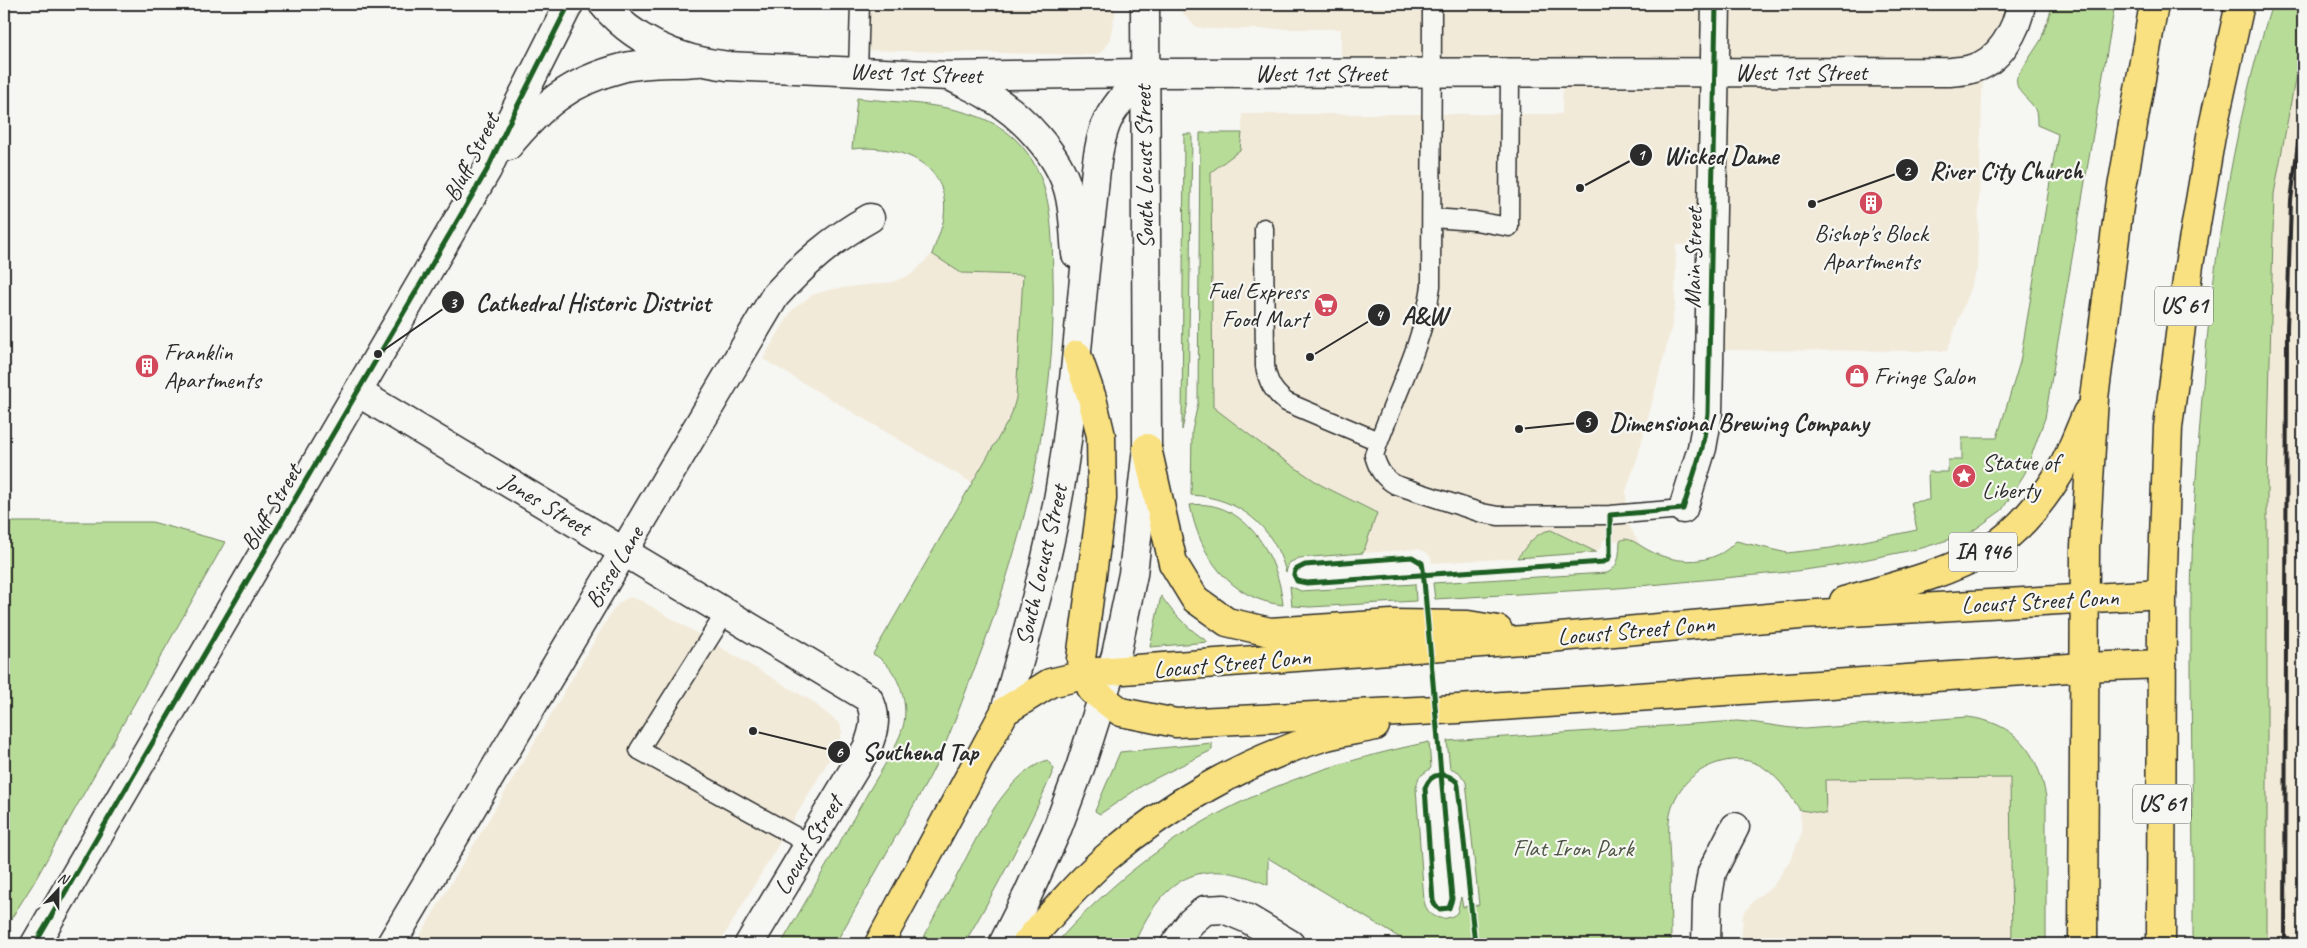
<svg xmlns="http://www.w3.org/2000/svg" width="2307" height="948" font-family="Caveat,sans-serif">
  <rect width="100%" height="100%" fill="#f6f6f2"/>
  <filter id="ink" filterUnits="userSpaceOnUse"><feTurbulence type="fractalNoise" baseFrequency=".02" numOctaves="2"/><feDisplacementMap in="SourceGraphic" scale="10" xChannelSelector="R" yChannelSelector="G"/><feConvolveMatrix kernelMatrix="1 2 1 2 8 2 1 2 1" color-interpolation-filters="sRGB"/></filter>
  <g filter="url(#ink)">
    <!-- built -->
    <g fill="#f2ead9">
      <polygon points="860,4 1115,4 1115,14 1109,42 1102,52 1094,55 859,50"/>
      <polygon points="1181,4 2021,4 1983,64 1977,269 1947,351 1709,350 1710,244 1676,245 1675,304 1671,329 1638,456 1626,491 1627,522 1640,545 1624,539 1620,541 1603,540 1601,547 1596,552 1551,530 1534,537 1517,558 1432,563 1431,558 1426,552 1418,549 1363,553 1377,513 1321,485 1268,449 1213,407 1211,172 1240,150 1242,144 1242,114 1562,114 1563,73 1341,73 1341,29 1209,29 1197,27 1191,22 1182,12"/>
      <polygon points="2303,36 2303,944 2267,944 2267,484 2274,194"/>
      <polygon points="932,254 961,273 1023,275 1016,398 1011,416 972,483 763,359 792,310 812,295 832,289 893,282 912,274"/>
      <polygon points="630,597 642,601 810,700 840,724 842,732 838,745 719,944 415,944 611,613 619,603"/>
      <polygon points="2011,778 2012,944 1741,944 1743,914 1756,898 1773,886 1792,857 1802,832 1800,810 1817,814 1825,780"/>
    </g>
    <!-- green -->
    <g fill="#b7dc97" stroke="#718461">
      <path d="M2053,4h62l-70,414 -20,55 -23,37 -32,23 -48,15 -88,18 -46,6 -170,16 -183,11 -2,-16 174,-10c13,-6 12,-19 13,-32l4,-2c9,0 16,7 24,11 28,15 67,16 88,-9l51,12 44,-5 86,-18 -6,-28 18,-2 -1,-28h20v-12h14v-22h35l23,-76 38,-228 -21,-9c0,-5 0,-12 -2,-16 -7,-12 -21,-17 -18,-32l24,-37z"/>
      <path d="M2272,4h31v32l-29,158 -7,290v460h-74c1,-116 -3,-232 -2,-347 1,-62 5,-124 10,-186 10,-138 29,-275 71,-407z"/>
      <path d="M857,98c49,6 119,4 157,40 39,36 38,90 39,139 4,140 -33,277 -84,406 -10,26 -19,52 -31,77 -12,26 -28,51 -42,76 -20,36 -40,72 -61,108h-54c28,-48 56,-97 84,-146 11,-20 32,-50 38,-71 7,-25 -6,-61 -30,-73l138,-238 5,-18 7,-123 -62,-2 -29,-19c4,-12 10,-25 12,-37 7,-56 -48,-73 -92,-68z"/>
      <path d="M1200,133h42l-2,17 -29,22 2,235 55,42 53,36 56,28 -14,40 -64,5 -10,5 -3,9c-13,-46 -46,-74 -95,-77l1,-64 6,-28z"/>
      <polygon points="1184,134 1192,134 1188,402 1182,430"/>
      <path d="M1190,505c56,-7 89,53 93,100 -54,-6 -83,-49 -93,-100z"/>
      <polygon points="4,522 152,522 225,542 33,884 4,930"/>
      <path d="M1551,530l45,22 -79,6c10,-12 18,-26 34,-28z"/>
      <polygon points="1415,584 1416,601 1310,607 1292,606 1290,586 1301,591"/>
      <path d="M1161,596c13,19 28,33 47,46l-58,5z"/>
      <path d="M1967,717c47,5 71,34 79,80v147h-34l-2,-166 -185,2 1,34 -26,-4c-16,-25 -35,-54 -69,-50 -30,4 -55,24 -61,55 -3,16 0,36 0,53 0,26 1,51 1,76h-261l-142,-86v27c-69,-31 -106,-6 -134,59h-78c18,-22 38,-40 59,-59 93,-81 195,-118 314,-143l2,26 -12,9 -3,11 8,113c3,16 20,23 33,12l4,-16 2,10 16,-2 -13,-123 -7,-10 -9,-4 -3,-27 290,-20c23,1 44,7 67,8z"/>
      <polygon points="1212,743 1212,750 1146,783 1100,814 1095,811 1120,752"/>
      <path d="M1047,760l7,9c-26,61 -57,118 -90,175h-43c9,-21 21,-41 32,-61 22,-40 49,-107 94,-123z"/>
    </g>
    <g fill="none" stroke-linecap="round" stroke-linejoin="round">
      <!-- lane casing -->
      <g stroke="#2b2b2b" stroke-width="21">
        <g id="lane">
          <path d="M1432,4l-1,282c-8,60 -38,113 -57,169 4,14 9,23 22,30l86,28 16,3 112,-1 73,-6"/>
          <polyline points="858,71 860,4"/>
          <polyline points="1432,218 1475,221 1509,227 1510,73"/>
          <path d="M1264,228l1,138c3,17 8,25 21,36l92,39"/>
          <polyline points="726,612 639,750 809,844"/>
        </g>
      </g>
      <!-- street casing -->
      <g stroke="#2b2b2b" stroke-width="31">
        <g id="street">
          <path d="M1145,73l806,-1c7,-1 14,-1 20,-3 28,-6 46,-39 50,-65"/>
          <path d="M508,146c33,-40 62,-65 114,-78 22,-6 52,-4 76,-6"/>
          <path d="M359,393l509,305c10,17 6,33 -1,50l-118,196"/>
          <polyline points="1683,509 1702,448 1708,414 1716,4"/>
          <polyline points="35,944 487,170 510,121 569,4"/>
          <path d="M391,944l384,-648c29,-32 57,-57 95,-78"/>
          <polyline points="1175,944 1191,922 1205,910 1224,909 1248,919 1290,944"/>
          <polyline points="1706,944 1707,902 1712,872 1735,827"/>
        </g>
      </g>
      <!-- secondary casing -->
      <g stroke="#2b2b2b" stroke-width="31">
        <g id="secondary">
          <path d="M603,4c31,38 77,56 125,62l221,10 196,-3"/>
          <path d="M952,77c13,7 26,12 38,20 32,18 68,57 78,92 6,20 6,45 8,65"/>
          <path d="M1005,711c23,-80 46,-160 58,-242 13,-84 17,-168 28,-252 4,-30 4,-64 15,-93 8,-19 25,-35 39,-51"/>
          <polyline points="1003,944 1028,894 1056,832 1080,768 1116,655 1133,574 1147,448 1145,4"/>
        </g>
      </g>
      <!-- highway casing -->
      <g stroke="#2b2b2b" stroke-width="31">
        <g id="highway">
          <polyline points="1077,355 1092,398 1101,436 1102,499 1081,659 1092,690 1121,712 1176,723 1458,709 2084,667 2162,664"/>
          <polyline points="1147,448 1173,563 1195,599 1227,622 1270,632 1392,624 1468,625 1498,630"/>
          <path d="M1844,601c48,-14 100,-26 144,-51 30,-18 56,-51 74,-81 10,-18 17,-38 25,-56"/>
          <polyline points="879,944 1005,711 1050,683 1097,672 1549,638 1800,615 2162,594"/>
          <path d="M1026,944c25,-30 51,-60 80,-86 62,-53 138,-97 217,-121 17,-5 35,-7 52,-11"/>
          <polyline points="2083,944 2085,547 2094,398 2120,199 2154,4"/>
          <polyline points="2161,944 2162,594 2168,427 2189,265 2211,136 2240,4"/>
        </g>
      </g>
      <!-- lane -->
      <use href="#lane" stroke="#f6f6f2" stroke-width="18"/>
      <!-- street -->
      <use href="#street" stroke="#f6f6f2" stroke-width="28"/>
      <!-- secondary -->
      <use href="#secondary" stroke="#f6f6f2" stroke-width="28"/>
      <!-- highway -->
      <use href="#highway" stroke="#f9e181" stroke-width="28"/>
      <!-- rail -->
      <polyline stroke="#2b2b2b" stroke-width="4" points="2285,944 2287,329 2291,201 2303,101"/>
      <!-- cycleway casing -->
      <g stroke="#f6f6f2" stroke-width="8">
        <g id="cycleway">
          <polyline points="35,944 487,170 510,121 569,4"/>
          <path d="M1475,944l-17,-158 -1,-4c-12,-11 -26,-10 -32,6l8,113 3,6 4,2 9,-1 3,-9 -29,-330 -1,-6 -10,-6 -107,8 -10,5 -1,5 3,6 10,2 296,-21 5,-2 2,-6v-39l73,-6 19,-61 6,-34 8,-410"/>
        </g>
      </g>
      <!-- cycleway -->
      <use href="#cycleway" stroke="#1b5e20" stroke-width="5"/>
    </g>
  </g>
  <!-- icons -->
  <defs>
    <g id="building-disc" transform="scale(1.25)"><circle r="9.5" fill="#d1495b" stroke="#f6f6f2"/><path d="M-4-6H4V6H1V3H-1V6H-4ZM-2.5-4.3h1.7v1.8h-1.7ZM.8-4.3h1.7v1.8H.8ZM-2.5-1h1.7V.8h-1.7ZM.8-1h1.7V.8H.8Z" fill="#fff"/></g>
    <g id="supermarket-disc" transform="scale(1.25)"><circle r="9.5" fill="#d1495b" stroke="#f6f6f2"/><path d="M-6-5.5h2.5l.6 2H6L4.5 2H-2.5L-4.4-4H-6ZM-1.5 3.2a1.3 1.3 0 1 0 .1 0ZM3 3.2a1.3 1.3 0 1 0 .1 0Z" fill="#fff"/></g>
    <g id="shop-disc" transform="scale(1.25)"><circle r="9.5" fill="#d1495b" stroke="#f6f6f2"/><path d="M-5-2.5h2.3a2.7 3.5 0 0 1 5.4 0H5L5.5 6h-11ZM-1.5-2.5h3a1.5 2.3 0 0 0-3 0Z" fill="#fff"/></g>
    <g id="sight-disc" transform="scale(1.25)"><circle r="9.5" fill="#d1495b" stroke="#f6f6f2"/><path d="M0-6L1.8-2.2L6-1.7L2.9 1.2L3.7 5.4L0 3.3L-3.7 5.4L-2.9 1.2L-6-1.7L-1.8-2.2Z" fill="#fff"/></g>
  </defs>
  <g fill-rule="evenodd">
    <use href="#building-disc" x="1871" y="203"/>
    <use href="#supermarket-disc" x="1326" y="305"/>
    <use href="#building-disc" x="147" y="366"/>
    <use href="#shop-disc" x="1857" y="376"/>
    <use href="#sight-disc" x="1964" y="476"/>
  </g>
  <g text-anchor="middle" dominant-baseline="central" stroke-width="4.5" stroke-linejoin="round" paint-order="stroke">
    <!-- shield labels -->
    <g fill="#f6f6f2" stroke="#686867" stroke-width="1">
      <rect x="2155" y="286.5" width="58" height="39" rx="4"/>
      <rect x="1949" y="532.5" width="68" height="39" rx="4"/>
      <rect x="2133" y="784.5" width="58" height="39" rx="4"/>
    </g>
    <g font-size="22" font-weight="bold" fill="#2b2b2b">
      <text x="2184" y="306">US 61</text>
      <text x="1983" y="552">IA 946</text>
      <text x="2162" y="804">US 61</text>
    </g>
    <!-- street labels -->
    <g font-size="24" fill="#2b2b2b" stroke="#f6f6f2">
      <text x="1801" y="72">West 1st Street</text>
      <text transform="translate(916 73) rotate(2)">West 1st Street</text>
      <text x="1321" y="73">West 1st Street</text>
      <text transform="translate(471 157) rotate(-63)">Bluff Street</text>
      <text transform="translate(1144 167) rotate(-91)">South Locust Street</text>
      <text transform="translate(1693 258) rotate(-89)">Main Street</text>
      <text transform="translate(546 504) rotate(31)">Jones Street</text>
      <text transform="translate(271 507) rotate(-59)">Bluff Street</text>
      <text transform="translate(1041 565) rotate(-77)">South Locust Street</text>
      <text transform="translate(614 567) rotate(-59)">Bissel Lane</text>
      <text transform="translate(2040 601) rotate(-3)">Locust Street Conn</text>
      <text transform="translate(1636 630) rotate(-5)">Locust Street Conn</text>
      <text transform="translate(1232 663) rotate(-5)">Locust Street Conn</text>
      <text transform="translate(808 845) rotate(-59)">Locust Street</text>
    </g>
    <!-- poi labels -->
    <g font-size="24" fill="#2b2b2b" stroke="#f6f6f2" text-anchor="start">
      <text x="1871" y="233" text-anchor="middle">Bishop's Block<tspan x="1871" dy="28">Apartments</tspan></text>
      <text x="1308" y="291" text-anchor="end">Fuel Express<tspan x="1308" dy="28">Food Mart</tspan></text>
      <text x="164" y="352">Franklin<tspan x="164" dy="28">Apartments</tspan></text>
      <text x="1874" y="376">Fringe Salon</text>
      <text x="1982" y="462">Statue of<tspan x="1982" dy="28">Liberty</tspan></text>
    </g>
    <!-- park labels -->
    <g font-size="24" fill="#4e5746" stroke="#f6f6f2">
      <text x="1573" y="848">Flat Iron Park</text>
    </g>
  </g>
  <!-- callouts -->
  <path fill="none" stroke="#2b2b2b" stroke-width="2" d="M1580 188L1641 155M1812 204L1907 170M378 354L453 302M1310 357L1379 315M1519 429L1587 422M753 731L839 752"/>
  <g fill="#2b2b2b" stroke="#f6f6f2" stroke-width="2">
    <circle cx="1580" cy="188" r="5"/>
    <circle cx="1812" cy="204" r="5"/>
    <circle cx="378" cy="354" r="5"/>
    <circle cx="1310" cy="357" r="5"/>
    <circle cx="1519" cy="429" r="5"/>
    <circle cx="753" cy="731" r="5"/>
    <circle cx="1641" cy="155" r="12"/>
    <circle cx="1907" cy="170" r="12"/>
    <circle cx="453" cy="302" r="12"/>
    <circle cx="1379" cy="315" r="12"/>
    <circle cx="1587" cy="422" r="12"/>
    <circle cx="839" cy="752" r="12"/>
  </g>
  <g font-size="15" text-anchor="middle" font-weight="bold" fill="#fff">
    <text x="1641" y="160">1</text>
    <text x="1907" y="176">2</text>
    <text x="453" y="308">3</text>
    <text x="1379" y="320">4</text>
    <text x="1587" y="427">5</text>
    <text x="839" y="757">6</text>
  </g>
  <g font-size="25" text-anchor="middle" font-weight="bold" fill="#2b2b2b" stroke="#f6f6f2" stroke-width="4.5" stroke-linejoin="round" paint-order="stroke">
    <text x="1721" y="164">Wicked Dame</text>
    <text x="2006" y="179">River City Church</text>
    <text x="593" y="311">Cathedral Historic District</text>
    <text x="1424" y="324">A&amp;W</text>
    <text x="1739" y="431">Dimensional Brewing Company</text>
    <text x="920" y="760">Southend Tap</text>
  </g>
  <!-- margin -->
  <rect width="2307" height="948" fill="none" stroke="#f6f6f2" stroke-width="20"/>
  <rect x="10" y="10" width="2287" height="928" fill="none" stroke="#2b2b2b" stroke-width="2" filter="url(#ink)"/>
  <!-- north arrow -->
  <g transform="translate(58 890) rotate(22)" stroke="#f6f6f2" stroke-width="4" paint-order="stroke">
  <path d="M0-4L9 19L0 12L-9 19Z" fill="#2b2b2b"/>
  <text y="-8" font-size="14" font-weight="bold" text-anchor="middle" fill="#2b2b2b">N</text>
  </g>
</svg>
